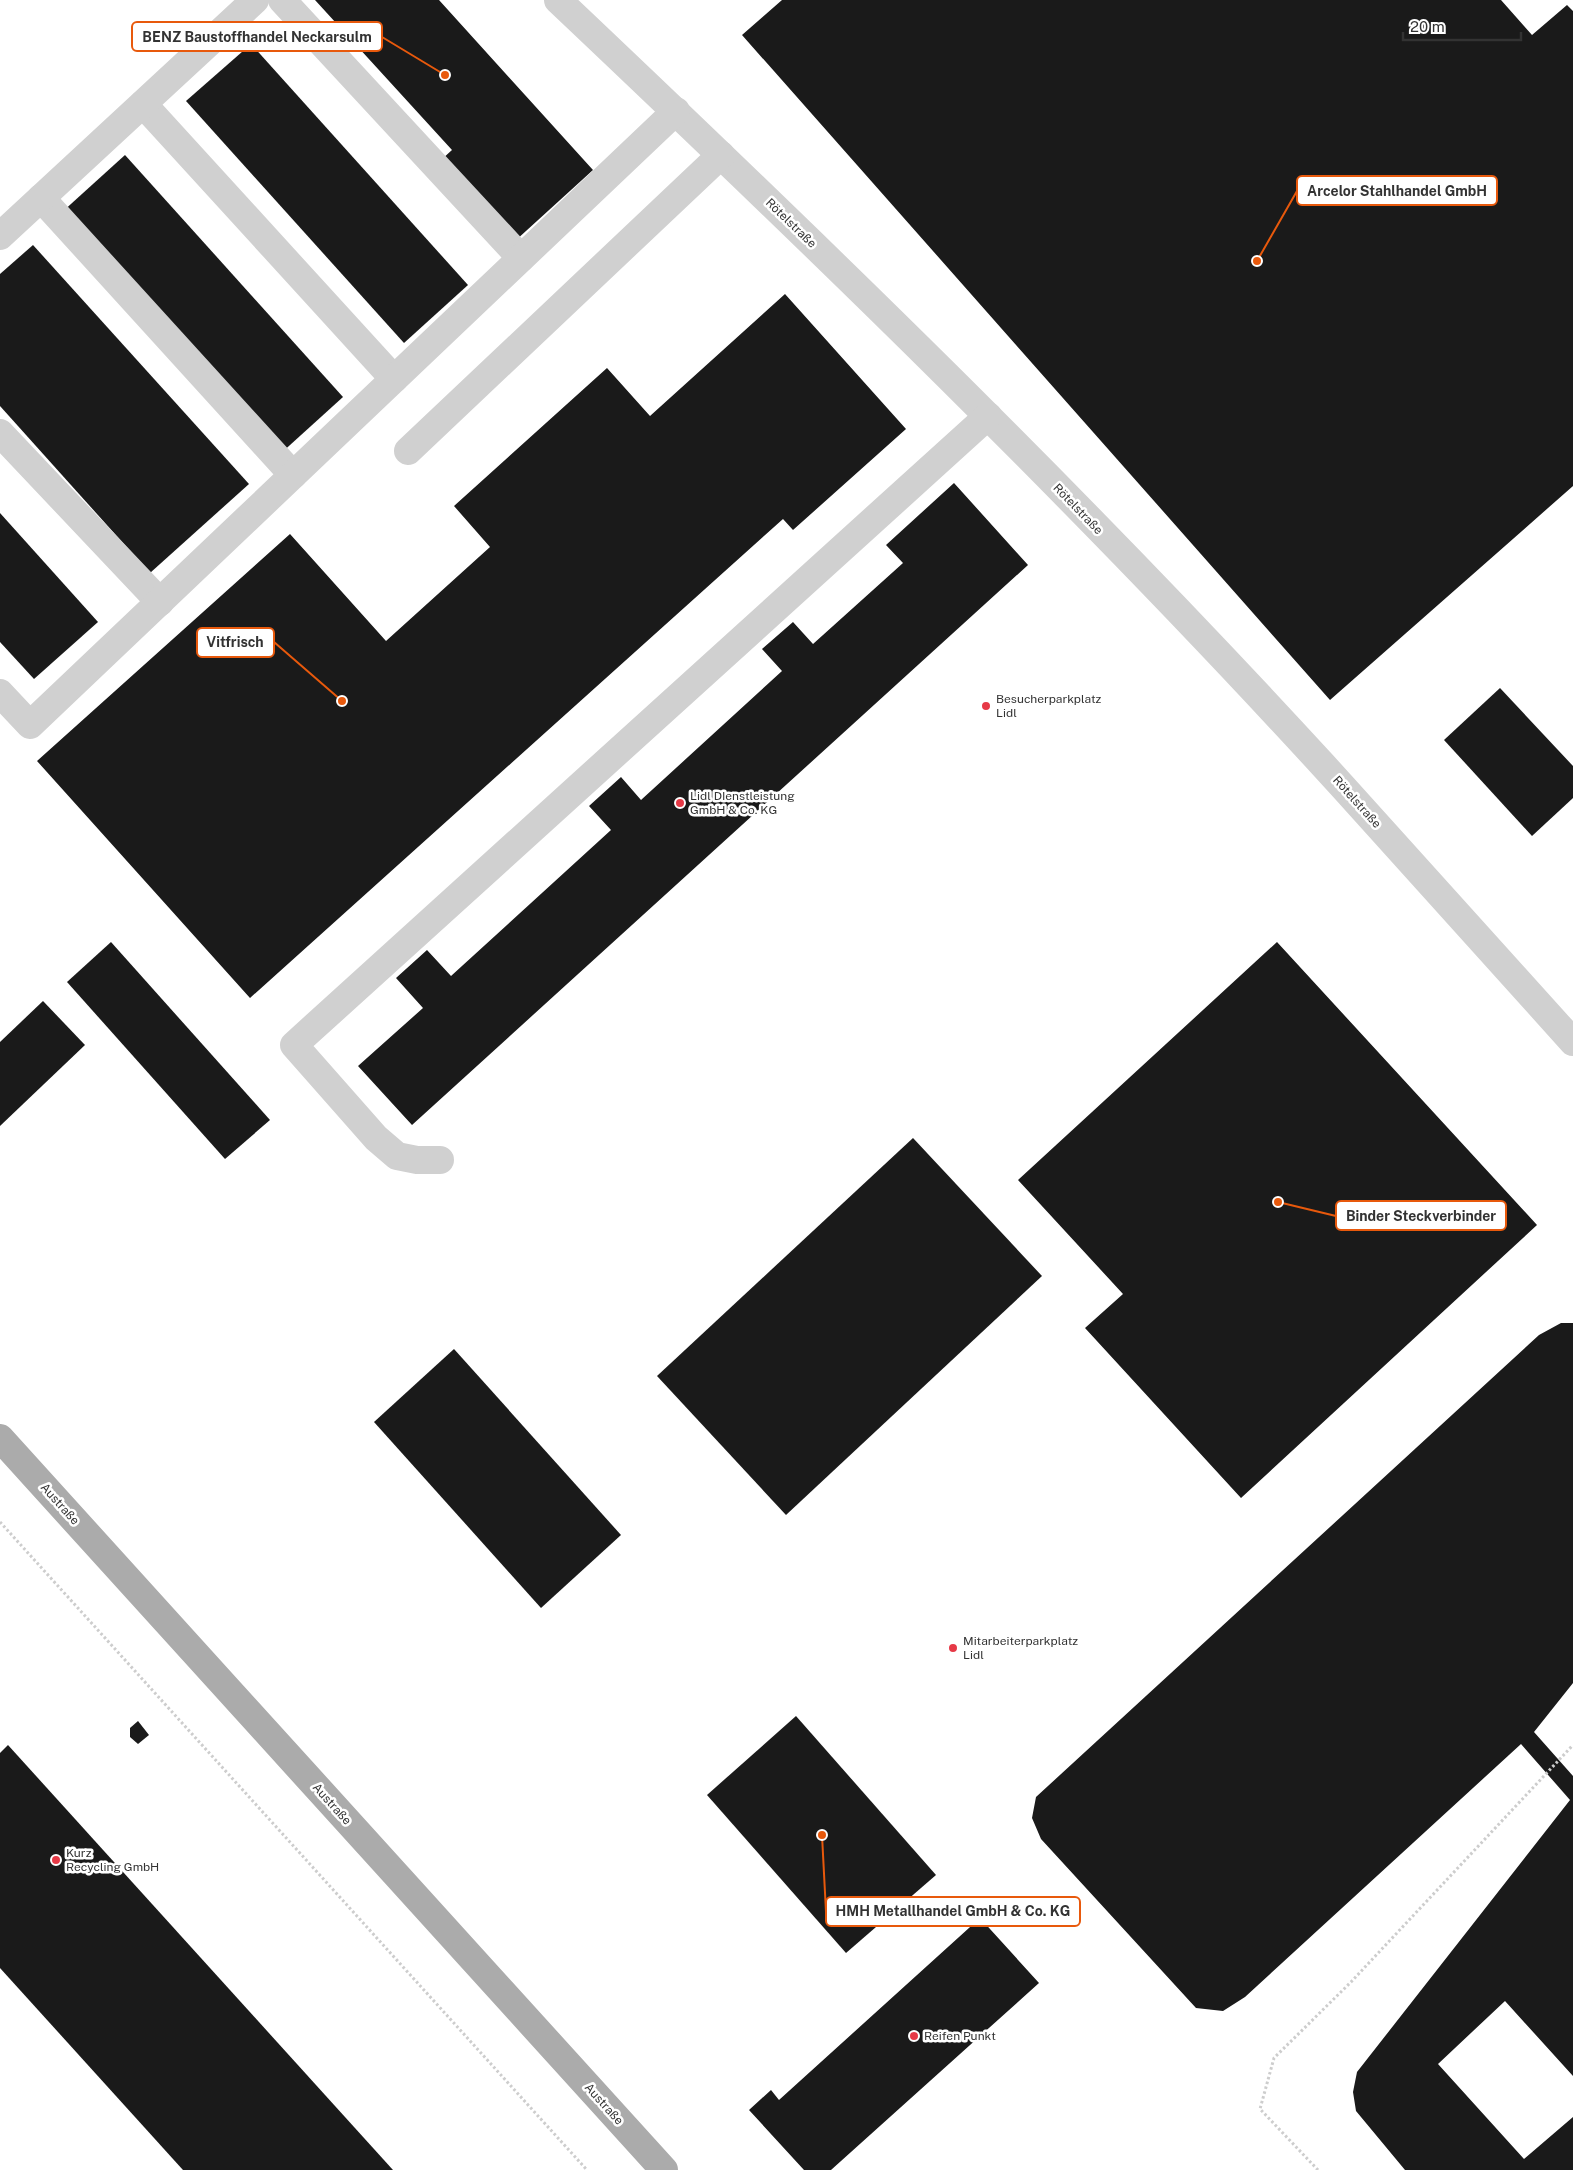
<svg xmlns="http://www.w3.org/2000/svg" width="1573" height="2170" font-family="'Public Sans',sans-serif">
  <rect width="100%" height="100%" fill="#fff"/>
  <!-- building -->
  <g fill="#1a1a1a">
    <polygon points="315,0 439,0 593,170 515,241 441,160 452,150"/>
    <polygon points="782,0 1501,0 1532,35 1567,5 1573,11 1573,486 1330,700 742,35"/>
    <polygon points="251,44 468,285 404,343 186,101"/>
    <polygon points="125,155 343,397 279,455 61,213"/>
    <polygon points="33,245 249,484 150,573 0,406 0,274"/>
    <polygon points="785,294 906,429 793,530 783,519 250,998 37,761 290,534 386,641 490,547 454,506 607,368 650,416"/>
    <polygon points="954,483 1028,565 412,1125 358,1066 423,1008 396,978 427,950 451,976 611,830 589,806 621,777 641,800 782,671 762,649 793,622 813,644 903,563 886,545"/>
    <polygon points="0,513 98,622 34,679 0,642"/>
    <polygon points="1500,688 1573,766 1573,798 1532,836 1444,740"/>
    <polygon points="111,942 270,1120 225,1159 67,982"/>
    <polygon points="1277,942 1537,1225 1241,1498 1085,1328 1123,1294 1018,1180"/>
    <polygon points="43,1001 85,1045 0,1126 0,1042"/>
    <polygon points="913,1138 1042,1276 786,1515 657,1376"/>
    <polygon points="1561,1323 1573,1323 1573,1683 1534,1732 1573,1776 1573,2076 1505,2001 1438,2064 1524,2159 1573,2117 1573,2170 1405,2170 1356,2111 1353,2092 1357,2072 1570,1800 1521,1744 1245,1997 1223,2011 1196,2008 1041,1839 1032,1818 1036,1797 1539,1335"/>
    <polygon points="454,1349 621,1535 541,1608 374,1422"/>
    <polygon points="796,1716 936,1875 846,1953 707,1795"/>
    <polygon points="138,1721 149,1735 138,1744 130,1737 130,1728"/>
    <polygon points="8,1745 393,2170 183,2170 0,1968 0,1753"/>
    <polygon points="980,1918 1039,1983 831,2170 804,2170 749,2110 771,2090 779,2100"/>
  </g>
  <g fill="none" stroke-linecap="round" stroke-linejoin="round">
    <!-- path -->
    <g stroke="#cdcdcd" stroke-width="3" stroke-dasharray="2.5 2.5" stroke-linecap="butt">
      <polyline points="0,1522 587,2170"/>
      <polyline points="1318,2170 1260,2109 1274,2058 1351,1982 1573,1745"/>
    </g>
    <!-- minor -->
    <g stroke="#d0d0d0" stroke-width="28">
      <polyline points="282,0 521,258"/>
      <path d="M558,0c262,248 521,499 765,765 84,92 167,185 250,277"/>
      <polyline points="143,104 394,379"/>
      <polyline points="41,198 293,475"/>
      <polyline points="0,236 255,0"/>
      <polyline points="0,433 160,602"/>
      <polyline points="408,451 721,155"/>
      <polyline points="0,693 30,725 676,111"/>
      <polyline points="440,1160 417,1160 397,1156 376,1138 294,1045 988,416"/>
    </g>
    <!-- major -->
    <polyline stroke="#ababab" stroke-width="28" points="0,1438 664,2170"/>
  </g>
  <!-- markers -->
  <g fill="#e63946" stroke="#fff" stroke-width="2">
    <circle cx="986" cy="706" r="5"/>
    <circle cx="680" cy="803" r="5"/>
    <circle cx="953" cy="1648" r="5"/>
    <circle cx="56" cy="1860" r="5"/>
    <circle cx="914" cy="2036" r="5"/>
  </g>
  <g text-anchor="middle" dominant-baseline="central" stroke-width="5" stroke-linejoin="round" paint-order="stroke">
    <!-- street labels -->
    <g font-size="12" fill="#333" stroke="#fff">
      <text transform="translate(791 223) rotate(44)">Rötelstraße</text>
      <text transform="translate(1078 509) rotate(46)">Rötelstraße</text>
      <text transform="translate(1357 802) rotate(48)">Rötelstraße</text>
      <text transform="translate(60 1504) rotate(48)">Austraße</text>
      <text transform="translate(332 1804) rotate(48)">Austraße</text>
      <text transform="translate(604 2104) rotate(48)">Austraße</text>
    </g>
    <!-- poi labels -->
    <g font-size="12" fill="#333" stroke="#fff" text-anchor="start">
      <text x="996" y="699">Besucherparkplatz<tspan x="996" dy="14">Lidl</tspan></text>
      <text x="690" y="796">Lidl DIenstleistung<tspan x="690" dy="14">GmbH &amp; Co. KG</tspan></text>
      <text x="963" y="1641">Mitarbeiterparkplatz<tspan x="963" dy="14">Lidl</tspan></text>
      <text x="66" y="1853">Kurz<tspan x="66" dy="14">Recycling GmbH</tspan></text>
      <text x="924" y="2036">Reifen Punkt</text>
    </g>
  </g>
  <!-- callouts -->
  <path fill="none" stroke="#e8590c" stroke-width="2" d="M445 75L382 37M1257 261L1297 191M342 701L274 642M1278 1202L1336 1216M822 1835L826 1912"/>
  <g fill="#e8590c" stroke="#fff" stroke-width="2">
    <circle cx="445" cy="75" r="5"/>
    <circle cx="1257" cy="261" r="5"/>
    <circle cx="342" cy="701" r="5"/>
    <circle cx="1278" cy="1202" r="5"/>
    <circle cx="822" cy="1835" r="5"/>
  </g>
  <g fill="#fff" stroke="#e8590c" stroke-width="2">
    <rect x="132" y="22" width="250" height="29" rx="5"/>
    <rect x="1297" y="176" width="200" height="29" rx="5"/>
    <rect x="197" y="628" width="77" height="29" rx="5"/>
    <rect x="1336" y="1201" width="170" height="29" rx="5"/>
    <rect x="826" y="1897" width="254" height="29" rx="5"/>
  </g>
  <g font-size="14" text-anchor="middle" font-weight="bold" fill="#333">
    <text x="257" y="42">BENZ Baustoffhandel Neckarsulm</text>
    <text x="1397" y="196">Arcelor Stahlhandel GmbH</text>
    <text x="235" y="647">Vitfrisch</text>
    <text x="1421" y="1221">Binder Steckverbinder</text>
    <text x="953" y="1916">HMH Metallhandel GmbH &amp; Co. KG</text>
  </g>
  <!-- scale -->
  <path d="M1403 32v8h118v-8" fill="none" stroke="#333333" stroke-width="2.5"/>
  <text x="1410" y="32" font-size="15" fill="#333333" stroke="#ffffff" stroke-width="4" paint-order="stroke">20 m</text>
</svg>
